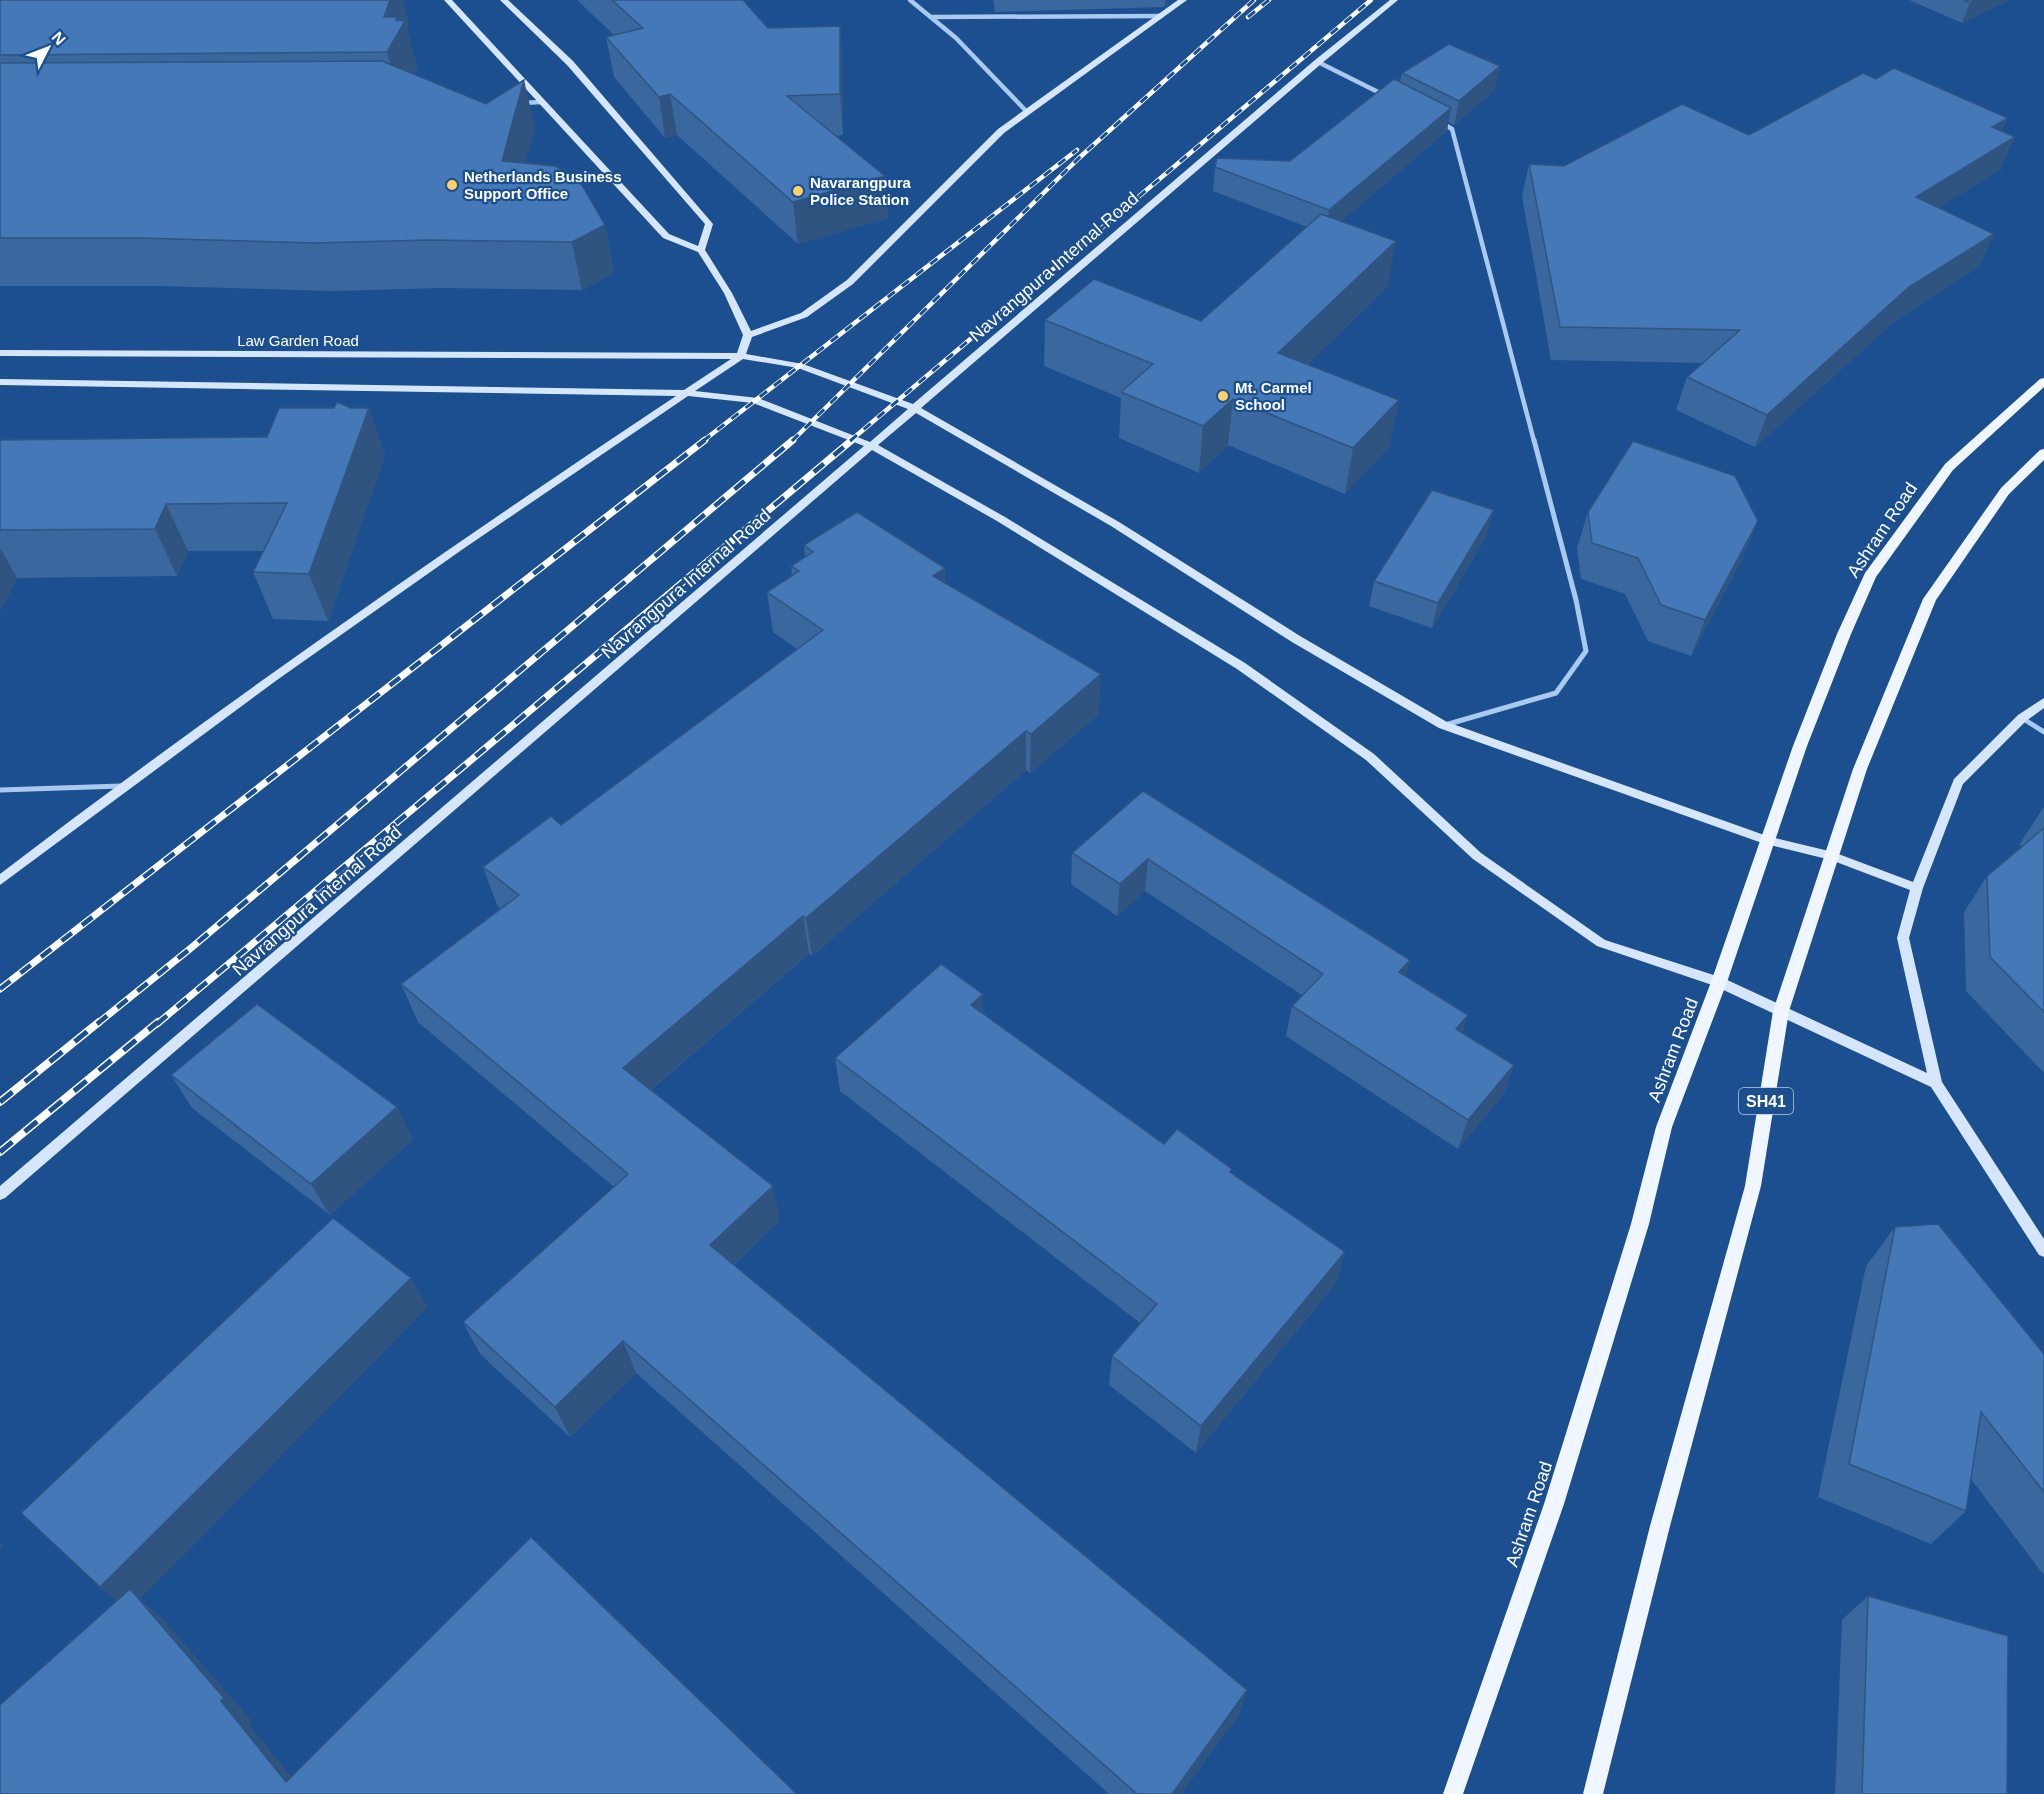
<svg xmlns="http://www.w3.org/2000/svg" width="2044" height="1794" font-family="Arial,sans-serif">
  <rect width="100%" height="100%" fill="#1b4f8f"/>
  <g fill="none" stroke-linecap="round" stroke-linejoin="round">
    <!-- street-far1 -->
    <g stroke="#a9c9ee" stroke-width="4.5">
      <polyline points="910,0 956,38 1027,112"/>
      <polyline points="931,17 1161,16"/>
      <polyline points="1318,62 1384,95"/>
      <polyline points="523,103 541,102"/>
      <polyline points="1442,123 1452,129 1534,441"/>
    </g>
    <!-- street -->
    <g stroke="#a9c9ee" stroke-width="5">
      <polyline points="2022,718 2044,732"/>
      <polyline points="1445,725 1556,693 1586,651 1576,600 1534,440"/>
      <polyline points="0,790 121,786"/>
    </g>
    <!-- secondary -->
    <path fill="#d6e6fa" fill-rule="evenodd" d="M444,0h8l217,234 29,12 7,-22 -138,-159 -67,-65h8l65,61 140,163 -8,26 27,43 19,38 50,-18 46,-33 151,-151 180,-129h9l-183,133 -151,151 -46,33 -55,20 -6,17 57,10 110,40 402,-344 75,-60h8l-77,64 -400,344 198,114 181,114 147,86 320,114 66,16 80,30 41,-103 64,-64 26,-17v10l-18,13 -63,63 -40,104 -14,50 33,144 102,157v18l-5,-2 -108,-168 -216,-101 -118,-40 -124,-87 -107,-99 -129,-91 -240,-148 -125,-71 -867,748 -5,2v-14l864,-740 -111,-43 -65,-7 -225,153 -186,131 -277,205v-11c220,-168 446,-325 676,-478l-676,-11v-6l684,11 47,-31 -731,-3v-6l737,3 6,-18 -19,-42 -26,-41 -35,-14zM743,359l55,9 110,41 -38,33 -112,-44 -63,-7zM916,413l195,113 181,116 147,86 323,115 69,17 79,30 -13,48 30,135 -204,-95 -118,-38 -124,-87 -107,-99 -129,-91 -240,-146 -127,-72z"/>
    <!-- primary -->
    <g fill="#f0f6ff" fill-rule="evenodd">
      <polygon points="2044,378 2044,387 1953,470 1876,577 1851,634 1807,746 1727,982 1672,1127 1649,1224 1564,1504 1463,1794 1443,1794 1544,1504 1631,1224 1656,1127 1711,982 1793,746 1837,634 1865,573 1945,464 2040,379"/>
      <polygon points="2044,449 2044,460 2009,494 1936,600 1867,769 1789,1011 1761,1186 1670,1526 1603,1794 1583,1794 1650,1526 1745,1186 1773,1011 1853,769 1923,599 2001,488 2040,450"/>
    </g>
    <!-- rail-far2 casing -->
    <g stroke="#fff" stroke-width="4.5">
      <g id="rail-far2">
        <polyline points="1248,17 1269,0"/>
        <polyline points="703,441 1077,150"/>
        <polyline points="792,441 1079,158 1254,0"/>
        <polyline points="850,441 1371,0"/>
      </g>
    </g>
    <!-- rail-far1 casing -->
    <g stroke="#fff" stroke-width="7">
      <g id="rail-far1">
        <polyline points="0,989 705,440"/>
        <polyline points="97,1024 191,948 793,440"/>
        <polyline points="157,1024 852,440"/>
      </g>
    </g>
    <!-- rail casing -->
    <g stroke="#fff" stroke-width="8">
      <g id="rail">
        <polyline points="0,1102 99,1022"/>
        <polyline points="0,1152 158,1022"/>
      </g>
    </g>
    <!-- rail-far2 -->
    <use href="#rail-far2" stroke="#1b4f8f" stroke-width="3" stroke-dasharray="9" stroke-linecap="butt"/>
    <!-- rail-far1 -->
    <use href="#rail-far1" stroke="#1b4f8f" stroke-width="4.5" stroke-dasharray="13" stroke-linecap="butt"/>
    <!-- rail -->
    <use href="#rail" stroke="#1b4f8f" stroke-width="5" stroke-dasharray="16" stroke-linecap="butt"/>
  </g>
  <!-- wall -->
  <g fill="#3a679d">
    <polygon points="0,0 409,22 407,30 417,67 413,74 535,127 525,163 605,225 614,273 582,290 442,288 332,291 158,286 0,286"/>
    <polygon points="577,0 743,0 768,28 840,26 843,66 843,135 835,136 885,176 888,218 798,244 677,135 665,138 614,77 606,37 614,35"/>
    <polygon points="993,0 1168,0 1168,5 1164,7 995,12"/>
    <polygon points="1909,0 2009,0 1962,23"/>
    <polygon points="1402,73 1495,90 1454,125 1448,122 1447,131 1341,221 1388,286 1308,364 1390,446 1345,494 1228,445 1199,473 1119,438 1121,398 1044,366 1045,320 1201,321 1307,227 1213,191 1215,167 1290,161 1400,82"/>
    <polygon points="2002,131 2001,169 1938,208 1979,267 1896,320 1755,447 1676,410 1687,377 1704,363 1551,360 1522,196 1529,164 1564,166 1749,135"/>
    <polygon points="351,408 369,408 385,455 328,621 273,619 253,572 263,551 188,551 177,576 17,578 0,611 0,440 267,437"/>
    <polygon points="1588,512 1758,521 1743,557 1691,656 1648,641 1625,594 1581,579 1577,548"/>
    <polygon points="1487,535 1432,628 1369,606 1374,581"/>
    <polygon points="804,545 945,583 1099,714 1030,773 1026,770 812,956 809,954 651,1090 780,1220 734,1265 1239,1714 1181,1794 1109,1794 636,1373 570,1437 480,1354 463,1322 614,1187 418,1022 401,984 501,909 497,905 483,867 561,825 797,649 773,632 767,592 792,576 791,566 805,556"/>
    <polygon points="1143,791 1406,976 1463,1033 1514,1065 1503,1095 1458,1149 1286,1036 1292,1006 1302,995 1145,891 1117,916 1071,884 1072,853"/>
    <polygon points="2043,808 2044,808 2044,1073 1966,991 1964,912 1987,876 2022,846 2019,845"/>
    <polygon points="984,1014 1164,1144 1232,1173 1345,1252 1336,1283 1196,1453 1109,1385 1112,1356 1140,1323 840,1091 835,1058"/>
    <polygon points="171,1075 413,1139 330,1215 192,1108"/>
    <polygon points="1895,1227 2044,1354 2044,1574 2043,1574 1971,1479 1966,1511 1931,1544 1818,1497 1866,1266"/>
    <polygon points="1868,1596 2007,1794 1835,1794 1842,1620"/>
  </g>
  <!-- shaded-wall -->
  <g fill="#305480">
    <polygon points="390,0 403,0 409,22 407,30 417,67 400,99 387,52 384,17"/>
    <polygon points="1165,0 1168,0 1168,5 1164,7"/>
    <polygon points="1976,0 2009,0 1962,23 1970,3"/>
    <polygon points="840,26 843,66 843,135 840,94"/>
    <polygon points="1500,66 1495,90 1454,125 1459,101"/>
    <polygon points="524,80 535,127 513,209 502,161"/>
    <polygon points="670,94 677,135 665,138 659,97"/>
    <polygon points="1451,108 1447,131 1326,234 1329,210"/>
    <polygon points="2008,118 1994,149 1992,127"/>
    <polygon points="2015,137 2001,169 1903,230 1916,197"/>
    <polygon points="885,176 888,218 798,244 793,202"/>
    <polygon points="605,225 614,273 582,290 572,242"/>
    <polygon points="1994,234 1979,267 1896,320 1755,447 1767,415 1909,287"/>
    <polygon points="1396,241 1388,286 1273,399 1278,353"/>
    <polygon points="1233,399 1228,445 1199,473 1203,426"/>
    <polygon points="1399,400 1390,446 1345,494 1353,448"/>
    <polygon points="369,408 385,455 328,621 309,574"/>
    <polygon points="166,504 188,551 177,576 155,529"/>
    <polygon points="1494,510 1487,535 1432,628 1438,603"/>
    <polygon points="1758,521 1743,557 1691,656 1705,620"/>
    <polygon points="0,548 17,578 0,611"/>
    <polygon points="945,568 946,608 933,576"/>
    <polygon points="1101,674 1099,714 1030,773 1031,734"/>
    <polygon points="1026,731 1026,770 812,956 806,918"/>
    <polygon points="1148,859 1145,891 1117,916 1120,884"/>
    <polygon points="803,916 809,954 634,1104 623,1068"/>
    <polygon points="1410,960 1402,991 1399,972"/>
    <polygon points="983,994 984,1028 971,1005"/>
    <polygon points="1468,1015 1459,1045 1456,1029"/>
    <polygon points="1514,1065 1503,1095 1458,1149 1468,1120"/>
    <polygon points="397,1107 413,1139 330,1215 311,1184"/>
    <polygon points="773,1186 780,1220 719,1279 710,1245"/>
    <polygon points="1345,1252 1336,1283 1196,1453 1201,1426"/>
    <polygon points="411,1278 428,1307 140,1599 161,1617 253,1722 250,1726 306,1794 286,1782 128,1611 100,1587"/>
    <polygon points="623,1341 636,1373 570,1437 555,1407"/>
    <polygon points="0,1543 4,1547 0,1550"/>
    <polygon points="1247,1690 1239,1714 1181,1794 1172,1794"/>
  </g>
  <!-- building -->
  <g fill="#4478b7" stroke="#305480" stroke-width="1.5">
    <polygon points="0,0 390,0 384,17 398,17 396,20 405,21 387,52 0,55"/>
    <polygon points="612,0 743,0 768,28 840,26 840,94 787,96 885,176 793,202 670,94 659,97 606,37 643,28"/>
    <polygon points="1964,0 1976,0 1970,3"/>
    <polygon points="1449,44 1500,66 1459,101 1402,73"/>
    <polygon points="382,61 486,104 524,80 502,161 555,166 567,172 582,185 605,225 572,242 429,240 315,243 138,238 0,238 0,63"/>
    <polygon points="1894,68 2008,118 1992,127 2015,137 1916,197 1994,234 1909,287 1767,415 1687,377 1740,330 1560,327 1529,164 1564,166 1682,104 1749,135 1863,73 1876,79"/>
    <polygon points="1394,79 1451,108 1329,210 1215,167 1217,158 1290,161"/>
    <polygon points="1321,214 1396,241 1278,353 1399,400 1353,448 1233,399 1203,426 1121,392 1153,364 1045,320 1094,279 1201,321"/>
    <polygon points="337,402 351,408 369,408 309,574 253,572 287,503 166,504 155,529 0,530 0,440 267,437 279,408 334,408"/>
    <polygon points="1633,441 1735,476 1758,521 1705,620 1661,605 1638,558 1592,543 1588,512"/>
    <polygon points="1432,490 1494,510 1438,603 1374,581"/>
    <polygon points="857,512 945,568 933,576 1101,674 1031,734 1026,731 806,918 803,916 623,1068 773,1186 710,1245 1247,1690 1172,1794 1137,1794 623,1341 555,1407 463,1322 628,1174 401,984 519,895 483,867 551,816 561,825 823,630 767,592 799,571 791,566 813,552 804,545"/>
    <polygon points="1143,791 1410,960 1399,972 1468,1015 1456,1029 1514,1065 1468,1120 1292,1006 1323,974 1148,859 1120,884 1072,853"/>
    <polygon points="2044,828 2044,1012 1990,957 1987,876"/>
    <polygon points="941,964 983,994 971,1005 1164,1144 1177,1129 1232,1169 1230,1172 1345,1252 1201,1426 1112,1356 1157,1304 835,1058"/>
    <polygon points="257,1004 397,1107 311,1184 171,1075"/>
    <polygon points="333,1218 411,1278 100,1587 21,1513"/>
    <polygon points="1938,1224 2044,1354 2044,1492 1981,1412 1966,1511 1849,1464 1895,1227"/>
    <polygon points="531,1537 797,1794 0,1794 0,1705 130,1589 224,1698 221,1701 286,1782"/>
    <polygon points="1868,1596 2008,1636 2007,1794 1862,1794"/>
  </g>
  <!-- markers -->
  <g fill="#ffd166" stroke="#1b4f8f" stroke-width="2">
    <circle cx="452" cy="185" r="6"/>
    <circle cx="798" cy="191" r="6"/>
    <circle cx="1223" cy="396" r="6"/>
  </g>
  <g text-anchor="middle" dominant-baseline="central" stroke-width="4.5" stroke-linejoin="round" paint-order="stroke">
    <!-- far-poi labels -->
    <g font-size="15" font-weight="bold" fill="#fff" stroke="#1b4f8f" text-anchor="start">
      <text x="464" y="176">Netherlands Business<tspan x="464" dy="17">Support Office</tspan></text>
      <text x="810" y="182">Navarangpura<tspan x="810" dy="17">Police Station</tspan></text>
      <text x="1235" y="387">Mt. Carmel<tspan x="1235" dy="17">School</tspan></text>
    </g>
    <!-- far-street labels -->
    <g font-size="15" fill="#fff" stroke="#1b4f8f">
      <text x="298" y="340">Law Garden Road</text>
    </g>
    <!-- shield labels -->
    <rect fill="#1b4f8f" stroke="#bbcadd" stroke-width="1.5" x="1739" y="1088" width="54" height="26" rx="4.5"/>
    <g font-size="16" font-weight="bold" fill="#fff">
      <text x="1766" y="1101">SH41</text>
    </g>
    <!-- street labels -->
    <g font-size="18" fill="#fff" stroke="#1b4f8f">
      <text transform="translate(1054 267) rotate(-41)">Navrangpura Internal Road</text>
      <text transform="translate(1882 530) rotate(-56)">Ashram Road</text>
      <text transform="translate(686 584) rotate(-41)">Navrangpura Internal Road</text>
      <text transform="translate(317 901) rotate(-41)">Navrangpura Internal Road</text>
      <text transform="translate(1673 1050) rotate(-69)">Ashram Road</text>
      <text transform="translate(1529 1514) rotate(-71)">Ashram Road</text>
    </g>
  </g>
  <!-- north arrow -->
  <g transform="translate(48 48) rotate(48)" stroke="#1b4f8f" stroke-width="4.5" paint-order="stroke">
  <path d="M0-4.5L10 22L0 15L-10 22Z" fill="#ffffff"/>
  <text y="-9" font-size="16" font-weight="bold" text-anchor="middle" fill="#ffffff">N</text>
  </g>
</svg>
